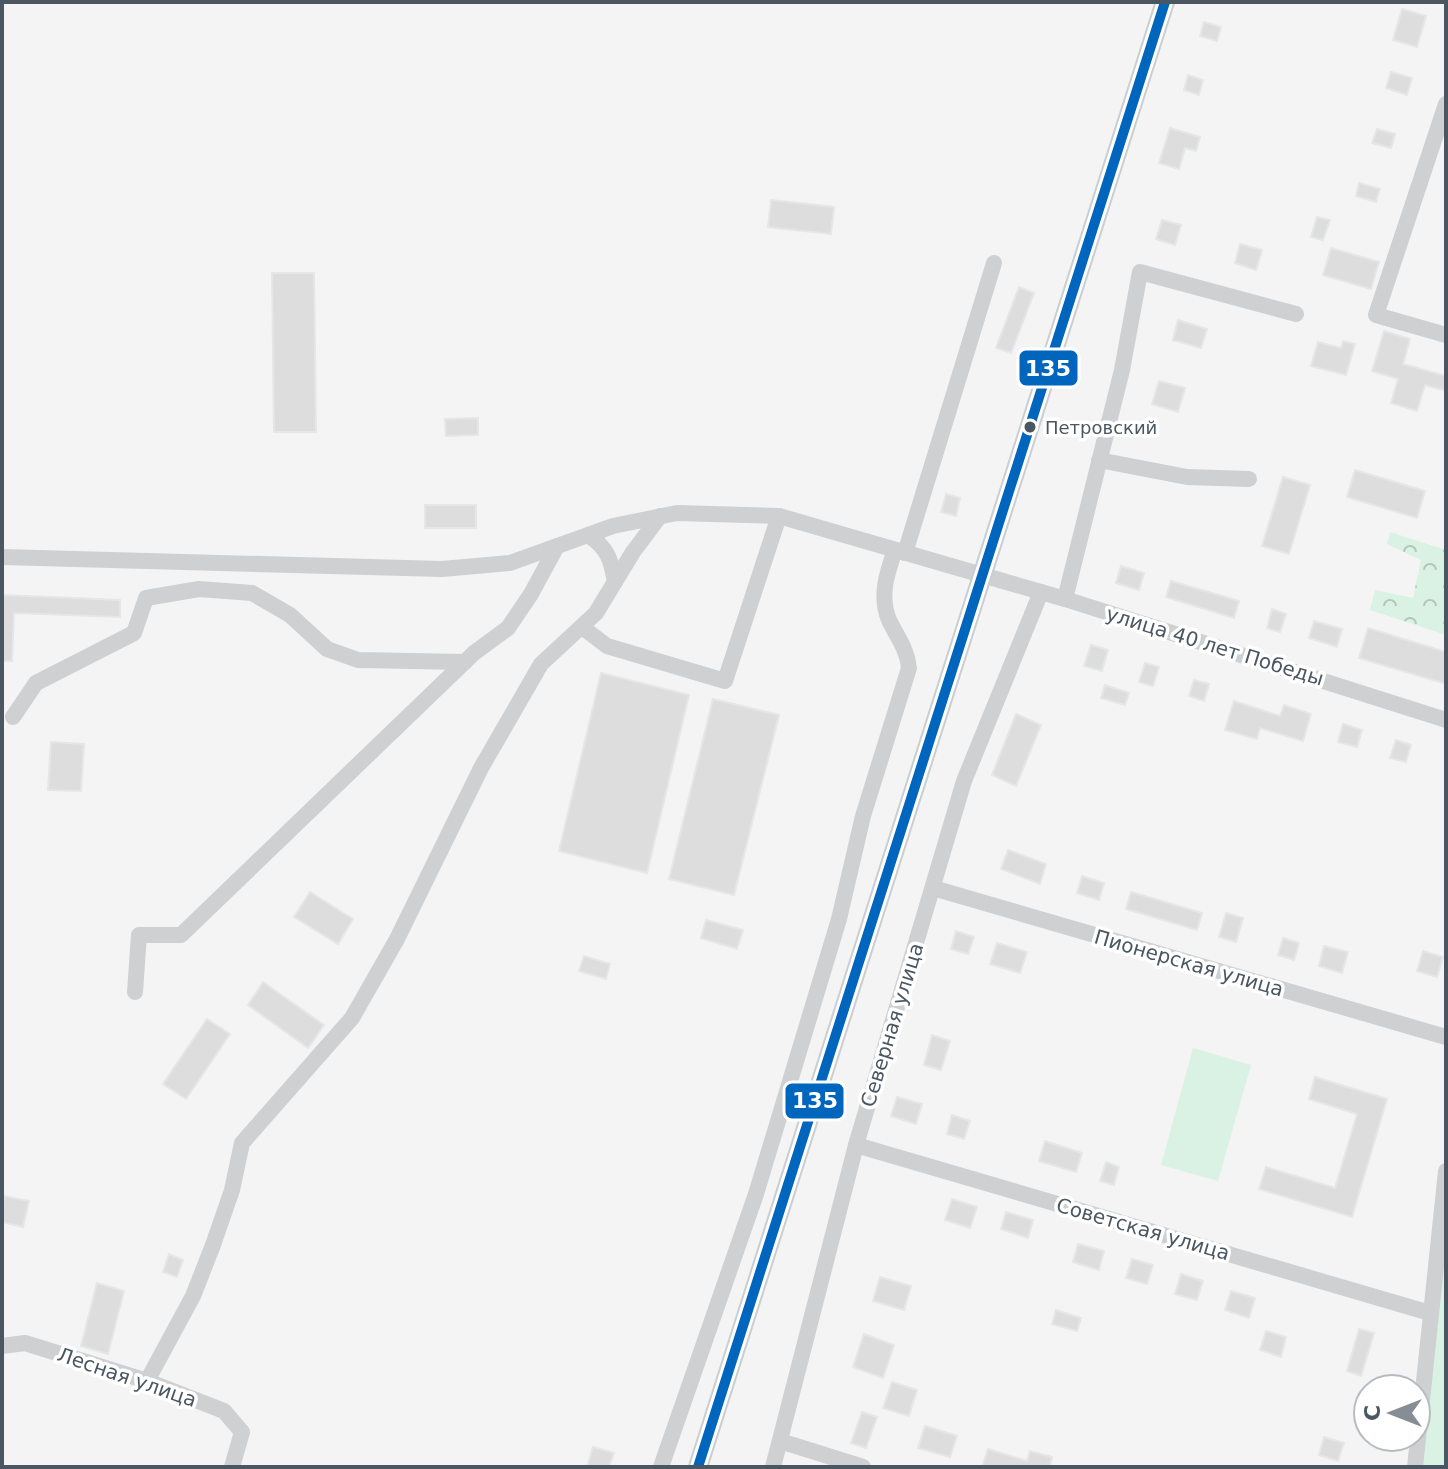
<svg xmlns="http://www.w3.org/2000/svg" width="1448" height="1469" font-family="'DejaVu Sans',sans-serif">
  <defs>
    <pattern id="forest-crowns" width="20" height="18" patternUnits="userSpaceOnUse" patternTransform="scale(2)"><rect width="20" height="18" fill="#d9f2e3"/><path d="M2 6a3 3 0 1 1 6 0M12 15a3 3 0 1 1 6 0" fill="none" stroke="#b2c7bb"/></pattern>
  </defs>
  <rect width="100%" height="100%" fill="#f4f4f4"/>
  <!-- forest -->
  <polygon fill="url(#forest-crowns)" points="1390,532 1446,550 1446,635 1370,610 1375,590 1413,598 1421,560 1387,544"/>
  <!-- pitch -->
  <g fill="#d9f2e3">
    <polygon points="1193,1048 1251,1065 1218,1181 1161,1165"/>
    <polygon points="1446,1249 1446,1467 1421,1467"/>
  </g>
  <!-- building -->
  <g fill="#ddddde" stroke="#e5e6e7" stroke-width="2">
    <polygon points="1402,9 1426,16 1417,47 1393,40"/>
    <polygon points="1204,22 1221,27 1217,41 1200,36"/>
    <polygon points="1391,72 1412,78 1407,95 1386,88"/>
    <polygon points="1188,75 1203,80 1199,95 1184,90"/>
    <polygon points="1170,128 1200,137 1196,151 1185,148 1179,169 1159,163"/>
    <polygon points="1377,129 1395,134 1391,148 1372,143"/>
    <polygon points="1359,183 1380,189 1376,202 1356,196"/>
    <polygon points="771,200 834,207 831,234 768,227"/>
    <polygon points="1317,217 1330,220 1323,240 1311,237"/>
    <polygon points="1162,220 1181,225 1175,245 1156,239"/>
    <polygon points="1240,244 1262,250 1256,270 1235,263"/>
    <polygon points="1331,248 1379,262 1371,289 1323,275"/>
    <polygon points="272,273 314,273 316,432 274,432"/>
    <polygon points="1019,287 1034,293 1011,353 996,348"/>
    <polygon points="1178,320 1207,329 1201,348 1173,340"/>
    <polygon points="1384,331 1410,339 1403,364 1446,376 1446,391 1425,385 1417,411 1391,403 1398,379 1372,371"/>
    <polygon points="1343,341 1355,344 1346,375 1311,366 1318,342 1341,348"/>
    <polygon points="1159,381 1185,388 1178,412 1152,404"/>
    <polygon points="478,418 478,435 446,436 445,419"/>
    <polygon points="1355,470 1425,491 1417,518 1347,497"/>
    <polygon points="1283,477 1310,485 1289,554 1262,546"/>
    <polygon points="946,494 960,498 956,516 941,512"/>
    <rect x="425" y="505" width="51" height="23"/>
    <polygon points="1121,566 1144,573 1139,590 1116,583"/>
    <polygon points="1171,581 1239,601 1234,618 1166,597"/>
    <polygon points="2,595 120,600 120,617 14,613 12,661 2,661"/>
    <polygon points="1272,609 1286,614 1280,632 1267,628"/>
    <polygon points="1314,621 1342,629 1337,647 1309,638"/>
    <polygon points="1368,628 1446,652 1446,684 1359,658"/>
    <polygon points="1091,645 1108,650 1102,671 1084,666"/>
    <polygon points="1145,663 1159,667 1153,686 1139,682"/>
    <polygon points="601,673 689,695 647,873 559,851"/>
    <polygon points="1194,680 1209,684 1204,701 1189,696"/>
    <polygon points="1105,685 1129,693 1125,705 1101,698"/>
    <polygon points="713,699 779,715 734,895 669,879"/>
    <polygon points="1234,701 1280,716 1284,705 1311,714 1303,741 1260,728 1257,739 1225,730"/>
    <polygon points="1016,714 1041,725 1016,786 992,775"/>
    <polygon points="1343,724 1362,730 1357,747 1338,742"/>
    <polygon points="1396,740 1411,745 1406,762 1390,758"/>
    <polygon points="51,742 84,744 81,791 48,790"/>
    <polygon points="1008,850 1046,864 1040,884 1001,869"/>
    <polygon points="1082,876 1104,883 1099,900 1077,893"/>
    <polygon points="310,892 353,919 338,944 294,917"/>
    <polygon points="1131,892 1202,913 1197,930 1126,909"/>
    <polygon points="1226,913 1243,918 1236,942 1219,937"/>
    <polygon points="706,920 743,930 737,949 701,938"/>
    <polygon points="956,931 974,937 968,954 951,949"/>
    <polygon points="1283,938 1299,943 1294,960 1278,955"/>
    <polygon points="997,943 1027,952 1020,973 990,964"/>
    <polygon points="1324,946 1348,952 1342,973 1319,966"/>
    <polygon points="1423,951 1443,957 1437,977 1417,971"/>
    <polygon points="584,956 610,964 606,979 579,971"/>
    <polygon points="263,982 324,1025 308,1048 248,1005"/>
    <polygon points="207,1019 230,1034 186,1099 163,1084"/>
    <polygon points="932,1035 950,1041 941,1070 924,1065"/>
    <polygon points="1315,1077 1387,1099 1352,1217 1259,1189 1266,1167 1335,1188 1357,1114 1309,1099"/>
    <polygon points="897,1097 922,1104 916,1124 891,1116"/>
    <polygon points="952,1115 970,1121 964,1139 947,1134"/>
    <polygon points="1045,1141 1082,1153 1076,1172 1039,1161"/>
    <polygon points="1106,1162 1119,1167 1114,1185 1100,1181"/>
    <polygon points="4,1196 29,1201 23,1227 2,1222"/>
    <polygon points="952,1199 977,1207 970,1228 945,1220"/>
    <polygon points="1006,1212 1033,1220 1028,1238 1001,1229"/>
    <polygon points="1078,1244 1104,1251 1099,1270 1073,1262"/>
    <polygon points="169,1254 183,1260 177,1277 163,1272"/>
    <polygon points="1132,1259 1153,1265 1147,1284 1126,1278"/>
    <polygon points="1181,1274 1203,1281 1197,1300 1175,1294"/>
    <polygon points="880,1277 911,1286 904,1310 873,1301"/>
    <polygon points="97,1283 124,1291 108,1354 81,1346"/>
    <polygon points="1231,1291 1255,1298 1249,1318 1225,1310"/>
    <polygon points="1056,1310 1081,1318 1077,1331 1052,1324"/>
    <polygon points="1359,1329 1374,1333 1361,1376 1347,1371"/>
    <polygon points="1266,1331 1286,1337 1281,1357 1260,1350"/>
    <polygon points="864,1334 894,1345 883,1378 853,1367"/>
    <polygon points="892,1382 917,1390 909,1416 883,1408"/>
    <polygon points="862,1412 877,1417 866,1448 851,1443"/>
    <polygon points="925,1426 957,1436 950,1457 918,1448"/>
    <polygon points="1324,1437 1344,1443 1338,1461 1319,1455"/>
    <polygon points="593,1447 614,1453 609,1467 587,1467"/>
    <polygon points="988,1449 1027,1461 1030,1451 1052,1457 1050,1467 982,1467"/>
  </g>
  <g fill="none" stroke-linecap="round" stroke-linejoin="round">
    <!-- minor -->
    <g stroke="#ced0d2" stroke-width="16">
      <polyline points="1446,104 1376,315 1446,335"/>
      <polyline points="1099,460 1187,477 1249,479"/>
      <path d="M588,535c20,13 23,25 27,47"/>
      <polyline points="905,553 994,263"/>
      <polyline points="2,557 442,569 510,563 613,526 677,513 779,516 1065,599 1446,720"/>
      <polyline points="1065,599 1122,370 1140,272 1296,314"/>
      <polyline points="582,627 607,646 725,681 779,516"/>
      <polyline points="13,717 36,683 134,633 146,598 199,589 252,593 290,615 327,649 358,660 465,662"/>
      <polyline points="933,888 1446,1037"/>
      <polyline points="135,992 139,935 181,935 474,653 508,628 531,594 557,546"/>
      <polyline points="856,1145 1430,1313"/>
      <polyline points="2,1346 25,1343 147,1381 224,1411 242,1432 232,1467"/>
      <polyline points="147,1381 193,1296 213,1245 232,1190 242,1143 352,1018 397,939 481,768 541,664 596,613 633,552 660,516"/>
      <polyline points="780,1441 863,1467"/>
      <path d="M661,1467l95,-273 83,-275 24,-103 46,-148c-2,-20 -12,-31 -20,-48 -10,-24 -2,-47 6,-70"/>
      <polyline points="773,1467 856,1145 964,781 1041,592"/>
      <polyline points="1415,1467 1446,1171"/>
    </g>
    <!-- major -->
    <polyline stroke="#caced1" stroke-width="20" points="698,1467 1165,2"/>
    <!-- bus-1 casing -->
    <g stroke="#fff" stroke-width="16">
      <polyline id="bus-1" points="698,1467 1165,2"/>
    </g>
    <!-- bus-1 -->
    <use href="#bus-1" stroke="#0065bd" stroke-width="10"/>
  </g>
  <!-- markers -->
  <circle fill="#4a5661" stroke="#fff" stroke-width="3" cx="1030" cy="427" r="7"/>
  <g text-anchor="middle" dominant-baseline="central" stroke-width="7" stroke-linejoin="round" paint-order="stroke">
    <!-- bus labels -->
    <g font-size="18" fill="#4a5661" stroke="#fff" text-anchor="start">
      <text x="1045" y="427">Петровский</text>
    </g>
    <!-- street labels -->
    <g font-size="20" fill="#4a5661" stroke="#fff">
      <text transform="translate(1215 646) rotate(17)">улица 40 лет Победы</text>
      <text transform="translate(1189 963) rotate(16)">Пионерская улица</text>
      <text transform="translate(892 1025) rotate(-73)">Северная улица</text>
      <text transform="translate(1143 1229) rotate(16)">Советская улица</text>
      <text transform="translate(127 1377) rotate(19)">Лесная улица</text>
    </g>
  </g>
  <g stroke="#fff" stroke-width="3">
    <rect x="1018" y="349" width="61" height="38" rx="8" fill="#0065bd"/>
    <rect x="784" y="1082" width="61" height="38" rx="8" fill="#0065bd"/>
  </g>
  <g font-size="22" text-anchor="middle" font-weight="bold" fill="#fff">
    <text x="1048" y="376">135</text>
    <text x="815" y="1108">135</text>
  </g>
  <!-- border -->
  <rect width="1448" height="1469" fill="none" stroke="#4a5661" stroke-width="8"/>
  <!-- north arrow -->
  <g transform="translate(1392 1413) rotate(270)"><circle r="38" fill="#ffffff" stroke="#b7bbc0" stroke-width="2"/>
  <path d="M0-6L14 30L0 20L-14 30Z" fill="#868d94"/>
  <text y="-12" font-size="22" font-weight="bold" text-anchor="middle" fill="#4a5661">С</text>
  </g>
</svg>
